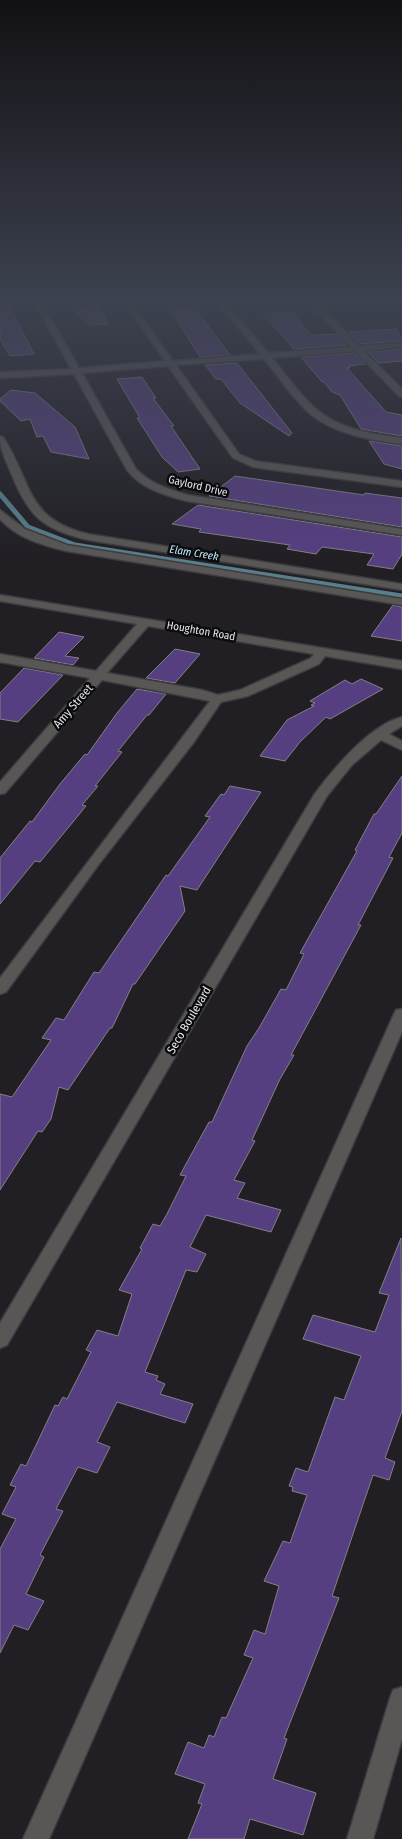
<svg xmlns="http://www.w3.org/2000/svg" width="402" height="1839" font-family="'Fira Sans Condensed',sans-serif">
  <rect width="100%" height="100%" fill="#211f24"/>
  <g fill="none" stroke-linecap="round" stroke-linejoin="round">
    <!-- stream -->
    <polyline stroke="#597f8c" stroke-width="5" points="0,494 28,527 75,545 402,596"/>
  </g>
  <!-- building -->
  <g fill="#563f80" stroke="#828086">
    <polygon points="0,300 6,300 34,354 10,356 0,339"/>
    <polygon points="98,306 108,324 89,325 72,308"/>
    <polygon points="195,309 216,336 230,355 200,357 171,310"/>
    <polygon points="292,312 311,335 336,334 347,345 294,349 263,314"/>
    <polygon points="397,329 402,341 361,344 349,332"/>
    <polygon points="402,349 402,361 379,363 368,352"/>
    <polygon points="354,353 366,364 349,366 350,368 347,368 386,412 402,415 402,436 361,429 340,395 332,392 324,382 322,382 301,357"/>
    <polygon points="237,363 292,433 289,436 240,403 221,379 216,379 205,365"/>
    <polygon points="142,377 156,398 153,398 174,426 171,426 200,469 178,472 162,457 137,418 140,418 117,379"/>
    <polygon points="11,390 35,393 75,427 89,459 51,452 43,436 37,437 30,419 21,421 0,401 0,399"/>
    <polygon points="369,441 402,446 402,469 384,464"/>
    <polygon points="235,476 364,495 365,493 402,498 402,527 209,496"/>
    <polygon points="198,505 402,537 402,554 393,569 367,565 374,554 322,547 316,554 287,549 290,545 199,532 201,529 172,524"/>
    <polygon points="393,605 402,607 402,641 371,636"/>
    <polygon points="59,632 84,637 65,656 79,658 73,665 34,658"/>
    <polygon points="175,649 200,654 175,683 146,678"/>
    <polygon points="24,668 63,675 18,722 0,719 0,693"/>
    <polygon points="361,679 383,689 330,719 326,717 300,742 285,761 260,756 287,720 314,706 311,705 315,703 310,701 345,680 352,684"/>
    <polygon points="137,689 166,694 149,715 147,715 118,751 122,752 95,786 98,786 82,805 86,806 40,862 35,861 0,904 0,858 30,821 32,822 60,784 85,754 87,755 117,713"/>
    <polygon points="402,776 402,833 389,857 393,858 358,925 361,925 291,1055 294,1055 280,1079 252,1140 255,1141 234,1180 245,1183 237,1198 281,1210 271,1232 206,1215 190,1247 206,1254 197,1272 186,1270 145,1372 158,1376 156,1380 165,1384 160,1394 193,1404 185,1423 117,1402 97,1442 110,1447 97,1473 78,1467 56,1509 63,1511 40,1555 44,1557 26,1594 44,1601 28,1630 14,1625 0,1653 0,1549 16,1519 2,1514 16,1487 10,1485 21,1464 26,1466 55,1405 58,1406 63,1397 67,1399 91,1352 86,1350 97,1330 118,1336 132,1294 119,1290 142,1249 140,1248 153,1224 160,1226 167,1214 186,1176 180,1175 209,1122 212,1122 247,1046 259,1028 281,989 286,990 304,954 300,953 357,851 355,850 374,814 376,814"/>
    <polygon points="230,786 261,792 197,890 180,886 185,911 135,984 133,984 112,1028 110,1028 68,1090 59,1087 51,1119 42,1132 38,1131 0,1190 0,1094 12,1097 51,1040 42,1038 56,1018 64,1020 94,972 99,973 166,875 168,876 210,817 205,816 221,794 224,795"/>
    <polygon points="401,1238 402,1411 385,1458 395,1462 389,1480 373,1475 332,1596 339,1598 284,1738 287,1739 273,1779 316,1793 303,1835 250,1819 244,1839 188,1839 202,1804 198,1803 205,1784 175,1774 188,1742 204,1748 209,1735 214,1737 222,1717 226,1718 253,1658 244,1655 254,1630 265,1634 279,1586 264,1581 283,1541 290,1543 307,1495 292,1491 293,1487 289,1486 296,1468 308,1472 335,1397 344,1400 361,1356 303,1339 313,1315 375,1332 389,1295 379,1293"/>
  </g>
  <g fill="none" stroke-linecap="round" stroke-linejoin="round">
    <!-- minor casing -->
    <g stroke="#3d3b3f" stroke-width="3">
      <g id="minor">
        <path d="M27,300h9l7,4 36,64 86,-7 -43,-61h8l43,61 87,-7 -44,-54h8l44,53 83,-6 -45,-47h8l46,46 42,-3v4l-38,4 38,38v8l-3,-1 -44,-45 -83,7c14,16 27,36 43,50 23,21 57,26 87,30v6c-31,-4 -70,-10 -94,-32 -16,-15 -30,-36 -44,-53l-88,6 63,89 16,7 147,20v6l-149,-20 -20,-9 -65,-92 -86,7 54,96c15,15 32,20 52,26l214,34v6l-215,-34c-23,-6 -45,-12 -60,-31l-53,-96 -74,4v-6l71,-3 -34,-62z"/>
        <path d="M0,436l3,1c30,46 22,82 85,97l314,50v6l-314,-50c-46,-11 -59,-23 -77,-67 -5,-13 -11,-23 -11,-37z"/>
        <path d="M0,510l25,19 42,16 335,54v6l-336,-54c-24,-6 -49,-13 -66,-32z"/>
        <path d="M0,595l402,66v8l-77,-13 -6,8 -71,32 -27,6 -27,40 -95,122 -93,128 -6,2v-16l210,-277 -108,-21 -97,113 -5,1v-12l90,-104 -90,-16v-8l96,17 41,-47 -137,-23zM148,626l166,28 -3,4 -71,32 -22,5 -16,-5 -95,-17z"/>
        <path d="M402,717v9l-13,8 13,7v9l-21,-10 -29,25 -25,31 -320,549 -7,3v-25l314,-528c19,-26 56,-70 88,-78z"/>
        <polygon points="402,1009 402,1032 49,1839 23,1839 394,1014 396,1010"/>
        <polygon points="402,1687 402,1739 373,1839 347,1839 390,1698 393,1690"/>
      </g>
    </g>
    <!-- minor -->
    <use href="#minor" fill="#595755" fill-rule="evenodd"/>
  </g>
  <!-- sky -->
  <linearGradient id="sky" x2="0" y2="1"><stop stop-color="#121114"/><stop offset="0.54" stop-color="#3d4250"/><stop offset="1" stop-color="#3d4250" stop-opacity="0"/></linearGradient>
  <rect width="402" height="557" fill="url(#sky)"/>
  <g text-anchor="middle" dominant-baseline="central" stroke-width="5" stroke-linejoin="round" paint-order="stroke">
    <!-- far-street labels -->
    <g font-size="11" fill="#e6e4e8" stroke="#0b0a0c">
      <text transform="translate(198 486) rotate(13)">Gaylord Drive</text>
      <text transform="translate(201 631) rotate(10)">Houghton Road</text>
    </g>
    <!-- far-water labels -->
    <g font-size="11" font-style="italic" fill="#bbecfc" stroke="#0b0a0c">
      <text transform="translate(194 553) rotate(9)">Elam Creek</text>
    </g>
    <!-- street labels -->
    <g font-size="12" fill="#e6e4e8" stroke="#0b0a0c">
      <text transform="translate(73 706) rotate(-49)">Amy Street</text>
      <text transform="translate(189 1020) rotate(-60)">Seco Boulevard</text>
    </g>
  </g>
</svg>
